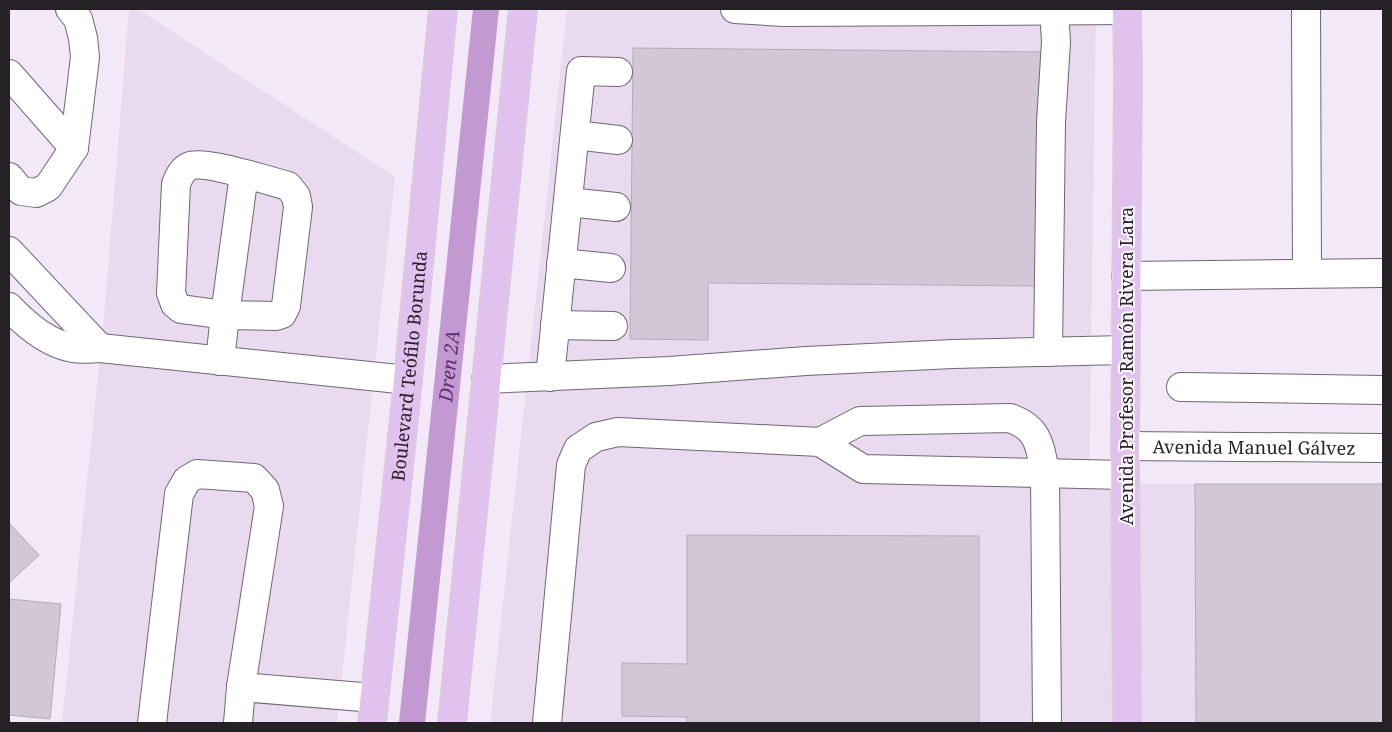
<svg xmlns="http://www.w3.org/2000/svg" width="1392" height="732" font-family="'Noto Serif',serif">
  <rect width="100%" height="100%" fill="#f3e8f8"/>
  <!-- built -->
  <g fill="#eadaf0">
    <polygon points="129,9 138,9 395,177 337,723 62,723 104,317"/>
    <polygon points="567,9 1096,9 1089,484 1383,484 1383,723 490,723"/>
  </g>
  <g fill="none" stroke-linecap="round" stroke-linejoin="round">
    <!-- canal -->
    <path stroke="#c299d1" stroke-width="26" id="s1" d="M412,723l74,-714"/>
  </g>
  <!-- building -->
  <g fill="#d3c7d7" stroke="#b5aab9">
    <polygon points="633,48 1044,52 1043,286 708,283 708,340 630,339"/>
    <polygon points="1195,484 1383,484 1383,723 1196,723"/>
    <polygon points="9,523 39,555 9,583"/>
    <polygon points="687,535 979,536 979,723 687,723 687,717 622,716 622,663 687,664"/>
    <polygon points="9,599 61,604 50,719 9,715"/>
  </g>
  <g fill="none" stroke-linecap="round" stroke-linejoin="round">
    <!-- minor casing -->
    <g stroke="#6f6673" stroke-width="30">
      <g id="minor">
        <polyline points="735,9 784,12 1127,10"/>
        <polyline points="1306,9 1307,273"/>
        <polyline points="9,74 74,148"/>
        <polyline points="575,135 618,140"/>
        <polyline points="9,177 21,191 36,193 48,187 74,148 85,57 83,38 78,19 70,9"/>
        <polyline points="568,202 616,207"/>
        <polyline points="9,251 100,348"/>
        <polyline points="561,263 611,268"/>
        <polyline points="1126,276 1383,273"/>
        <path d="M9,307c17,18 39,37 64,41 9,2 19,0 27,0l308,32"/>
        <polyline points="555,325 613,326"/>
        <polyline points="1048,352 1051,122 1056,42 1054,9"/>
        <path d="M220,361l5,-46 -44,-6 -6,-5 -4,-11 5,-109c3,-7 6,-15 14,-18 14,-6 80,15 98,20l8,10 2,11 -12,99 -4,8 -6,2 -51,-1 19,-141"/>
        <polyline points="550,377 581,71 618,72"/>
        <polyline points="486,379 669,371 806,361 953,354 1125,350"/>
        <polyline points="1181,387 1383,390"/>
        <path d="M820,442l40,-21 150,-3c29,10 30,28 35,55l2,250"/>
        <path id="s2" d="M1125,446l258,2"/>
        <polyline points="152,723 179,494 187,480 197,474 254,478 265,490 269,506 241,687 374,698"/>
        <polyline points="238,723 241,687"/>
        <polyline points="547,723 571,465 578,449 596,437 618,432 820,442 863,469 1125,475"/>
      </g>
    </g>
    <!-- major casing -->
    <g stroke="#d3d3d4" stroke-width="30">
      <g id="major">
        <polyline points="1127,9 1128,74 1125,446 1127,723"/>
        <path id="s3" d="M372,723l36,-343 35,-371"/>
        <polyline points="452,723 523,9"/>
      </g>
    </g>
    <!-- minor -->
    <use href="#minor" stroke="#fff" stroke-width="28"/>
    <!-- major -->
    <use href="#major" stroke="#e1c1ed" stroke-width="28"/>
  </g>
  <g text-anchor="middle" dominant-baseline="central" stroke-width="4" stroke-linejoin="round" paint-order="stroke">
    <!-- street labels -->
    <g font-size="18" fill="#252127" stroke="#fdf8fe">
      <text stroke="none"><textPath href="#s3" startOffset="359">Boulevard Teófilo Borunda</textPath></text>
      <text transform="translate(1126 366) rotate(-90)">Avenida Profesor Ramón Rivera Lara</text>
      <text stroke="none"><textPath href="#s2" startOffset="129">Avenida Manuel Gálvez</textPath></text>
    </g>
    <!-- water labels -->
    <g font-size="19" font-style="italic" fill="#602e72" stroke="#fdf8fe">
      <text stroke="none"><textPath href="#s1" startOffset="359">Dren 2A</textPath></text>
    </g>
  </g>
  <!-- border -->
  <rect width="1392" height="732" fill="none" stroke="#252127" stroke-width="20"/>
</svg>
